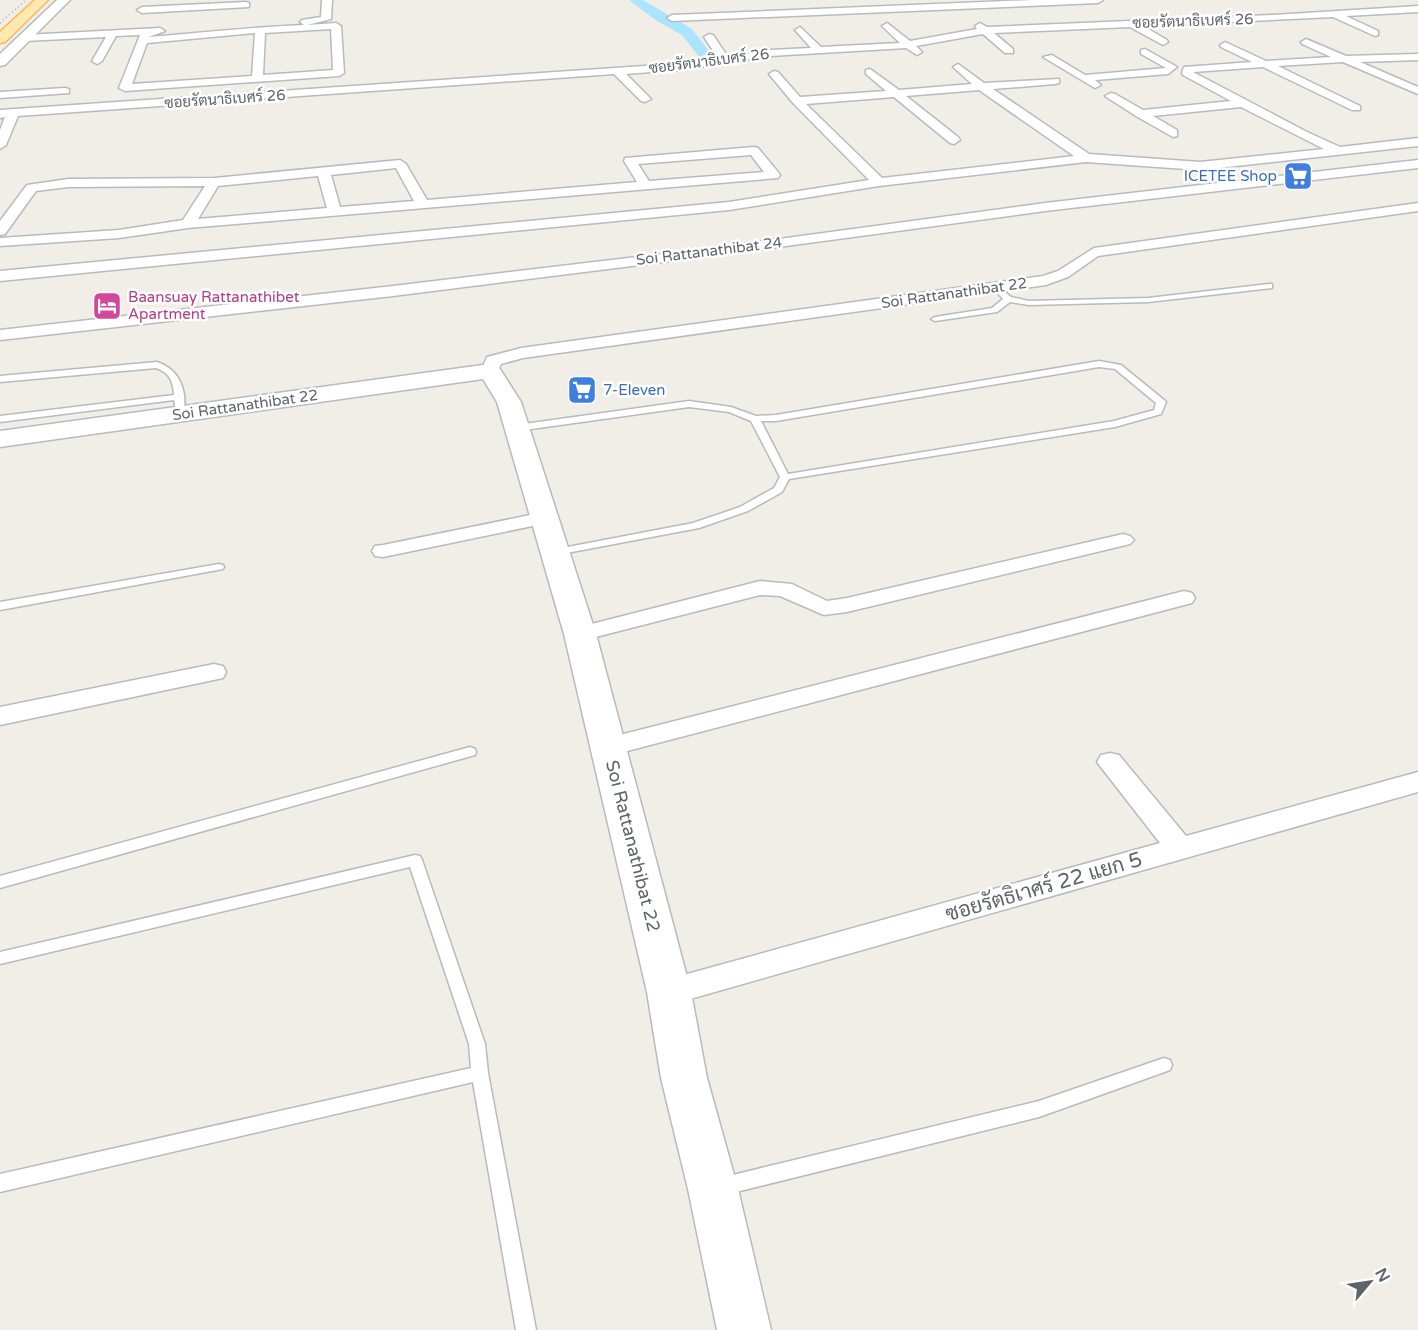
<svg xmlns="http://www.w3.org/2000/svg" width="1418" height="1330" font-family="'Varela Round',Sarabun,sans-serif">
  <rect width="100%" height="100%" fill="#f1eee7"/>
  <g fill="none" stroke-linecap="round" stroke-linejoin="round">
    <!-- canal -->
    <polygon fill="#aae4ff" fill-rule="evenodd" points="629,0 643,0 692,29 715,59 713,62 703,62 682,35 657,21"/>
    <!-- lane casing -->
    <g stroke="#b7bbbe" stroke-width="3">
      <g id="lane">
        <polygon points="1269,284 1272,284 1272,288 1148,302 1029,305 1010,302 997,312 935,321 931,319 935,317 992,308 1003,299 992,287 996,285 1011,297 1029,301 1148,298"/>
        <path d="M1099,361l22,4 43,35 2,2 -5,12 -46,13 -326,52 -7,13 -34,19 -49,17 -143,27 -5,-3 1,-2 141,-27 47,-16 34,-19 6,-11 -29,-56 -22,-9 -40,-5 -172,24 -5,-3 5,-3 172,-24 42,6 25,9 20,-1zM1099,367l16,2 41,34 -2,7 -40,11 -326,53 -27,-53h15z"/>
        <path d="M157,362c24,8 31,31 26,54h-6l-3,-16 -174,22v-6l174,-21c-1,-14 -4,-22 -18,-27l-156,14v-6z"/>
        <polygon points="219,564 223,565 224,567 223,569 0,610 0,602"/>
        <polygon points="470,747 475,749 476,752 475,755 0,888 0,876"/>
        <polygon points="415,855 420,856 422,860 485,1044 488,1073 536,1330 516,1330 473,1082 0,1192 0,1174 471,1068 469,1044 410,867 0,964 0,952"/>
        <polygon points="1164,1058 1170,1060 1172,1065 1170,1070 1039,1117 720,1196 714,1193 711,1187 714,1181 720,1178 1039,1101"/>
      </g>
    </g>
    <!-- street casing -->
    <g stroke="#b7bbbe" stroke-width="3">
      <g id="street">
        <path d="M322,0h10l-1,19 -24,6 29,-2 5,3 3,47 -5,3 -214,15 -6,-3 21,-53 -24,1 -14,25 -5,3 -5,-3 14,-24 -82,4 -5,-3 5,-3 136,-7 5,3 -16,6c52,-4 103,-10 155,-12l-4,-3 2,-2 19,-3zM331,29l2,41 -70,5 2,-42zM255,33l-3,43 -120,8 15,-41z"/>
        <polygon points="1033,0 1103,0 1098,3 672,21 667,18 672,15"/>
        <polygon points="246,2 249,3 249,7 142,13 137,10 142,7"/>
        <polygon points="1418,6 1418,12 1346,16 1378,31 1378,35 1375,36 1333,17 1143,26 1167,40 1168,42 1163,45 1130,27 994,33 1013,49 1013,53 1005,53 983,34 916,46 922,52 917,55 906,48 770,56 688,69 626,74 651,99 645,102 641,101 614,74 18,116 6,145 0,149 0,130 5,117 0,118 0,110 688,63 718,58 704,37 709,34 713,35 728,57 770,50 811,48 795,30 800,27 821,47 900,43 882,26 887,23 910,41 977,29 975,26 980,23 987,27 1273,15"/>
        <path d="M1306,39l40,17 72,-2v6l-58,2 58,25v7l-75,-32 -65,4 82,40v4h-8l-89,-43 -70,5 114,60 33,15 78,-9v8l-218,24 -114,-8 -207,24 -150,24 -729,71v-10l729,-69 140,-22 -76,-77 -24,-29 5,-3 4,1 22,25 86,-6 -20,-17v-4l4,-1 29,21 73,-6 -19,-17 5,-3 26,19 75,-4v4l-4,1 -62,5 96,65 111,8 124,-13 -83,-42 -88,9 24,14v6l-4,1 -37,-21 -31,-20 6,-3 4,1 28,16 88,-9 -48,-26 -1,-2 2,-6 68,-5 -31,-15 -1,-2 5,-3 41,19 65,-4 -29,-13 -1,-2zM979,90l95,66 -192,22 -76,-74 88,-7 56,46 4,1 6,-4 -2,-3 -52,-41z"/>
        <polygon points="1145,49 1177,67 1168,74 1095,80 1101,85 1095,88 1043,57 1052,55 1085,75 1166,68 1141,54 1141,50"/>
        <polygon points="65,88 69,89 69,93 0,98 0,92"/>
        <path d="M754,147l4,1 20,24 2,3 -2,3 -590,50 -69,10 -119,8v-8l119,-8 64,-10 22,-34 -137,1 -32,4 -31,43 -5,1v-14l27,-36 41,-6 146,-1 186,-18 6,4 21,36 210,-18 -13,-21 1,-3zM751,155l13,17 -115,9 -11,-17zM396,168l18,33 -74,6 -9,-32zM318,176l9,32 -129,11 20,-33z"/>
        <polygon points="1418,160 1418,168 1045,211 704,257 393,296 0,340 0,330 393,286 704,249 1045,203"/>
        <polygon points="1418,203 1418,211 1098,256 1068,277 1046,285 523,358 501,364 496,375 484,375 481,371 487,357 521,348 1043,276 1058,271 1094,248"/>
        <polygon points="545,512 552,514 555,518 552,522 383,557 375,556 372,551 375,546 383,545"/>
        <polygon points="1123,534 1130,536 1134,540 1130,544 847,612 824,615 780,596 760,595 580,641 572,639 568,634 572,629 760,581 792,584 827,601 847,598"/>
        <polygon points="1184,591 1192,593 1195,598 1192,603 608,756 599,753 595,747 599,741 608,738"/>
        <polygon points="214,664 223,666 226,672 223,678 0,725 0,707"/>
        <polygon points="1110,753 1119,755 1186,836 1418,772 1418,792 669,1005 658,1001 653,992 658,983 669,979 1160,843 1097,762 1101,755"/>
      </g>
    </g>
    <!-- secondary casing -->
    <g stroke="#b5bbbf" stroke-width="3">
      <g id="secondary">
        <polygon points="57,0 70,0 5,65 0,66 0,54"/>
        <polygon points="490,364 498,366 521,402 596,634 691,992 707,1078 738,1189 771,1330 717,1330 688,1189 661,1078 647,992 564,634 497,402 483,379 0,447 0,431"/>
      </g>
    </g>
    <!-- primary casing -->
    <g stroke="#f9b959" stroke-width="3">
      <polygon id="primary" points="35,0 48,0 5,42 0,43 0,32"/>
    </g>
    <!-- lane -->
    <use href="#lane" fill="#fff" fill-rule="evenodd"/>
    <!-- street -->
    <use href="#street" fill="#fff" fill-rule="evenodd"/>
    <!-- secondary -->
    <use href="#secondary" fill="#fff" fill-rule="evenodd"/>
    <!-- primary -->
    <use href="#primary" fill="#ffe9af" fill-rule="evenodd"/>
    <!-- rail -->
    <polyline stroke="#b6b7b8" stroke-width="2" stroke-dasharray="1 3" stroke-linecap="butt" points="0,23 26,0"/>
  </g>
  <!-- icons -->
  <defs>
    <g id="supermarket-square" transform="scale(1.5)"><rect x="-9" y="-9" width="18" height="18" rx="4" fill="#3f7fe0" stroke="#fff"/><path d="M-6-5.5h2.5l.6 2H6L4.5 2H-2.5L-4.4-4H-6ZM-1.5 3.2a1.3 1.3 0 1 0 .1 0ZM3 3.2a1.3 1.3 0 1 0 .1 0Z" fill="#fff"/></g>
    <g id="hotel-square" transform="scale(1.5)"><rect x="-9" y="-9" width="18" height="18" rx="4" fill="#d1479c" stroke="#fff"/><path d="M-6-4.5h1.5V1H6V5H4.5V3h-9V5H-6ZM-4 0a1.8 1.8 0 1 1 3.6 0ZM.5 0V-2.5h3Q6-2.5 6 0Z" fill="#fff"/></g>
  </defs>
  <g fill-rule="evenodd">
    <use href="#supermarket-square" x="1298" y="176"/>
    <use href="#hotel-square" x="107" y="306"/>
    <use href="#supermarket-square" x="582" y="390"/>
  </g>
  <g text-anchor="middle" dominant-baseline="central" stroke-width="5" stroke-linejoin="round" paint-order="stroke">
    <!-- far-street labels -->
    <g font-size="15" fill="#5e6468" stroke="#fff">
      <text transform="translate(1193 21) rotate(-2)">ซอยรัตนาธิเบศร์ 26</text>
      <text transform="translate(709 61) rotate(-7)">ซอยรัตนาธิเบศร์ 26</text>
      <text transform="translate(225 99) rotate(-4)">ซอยรัตนาธิเบศร์ 26</text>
      <text transform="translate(709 251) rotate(-7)">Soi Rattanathibat 24</text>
      <text transform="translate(954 293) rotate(-8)">Soi Rattanathibat 22</text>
      <text transform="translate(245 405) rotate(-8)">Soi Rattanathibat 22</text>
    </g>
    <!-- far-shop labels -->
    <g font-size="15" fill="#366cbe" stroke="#fff" text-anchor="end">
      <text x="1277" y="176">ICETEE Shop</text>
      <text x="603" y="390" text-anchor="start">7-Eleven</text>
    </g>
    <!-- far-hotel labels -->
    <g font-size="15" fill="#b23c85" stroke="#fff" text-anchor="start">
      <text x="128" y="297">Baansuay Rattanathibet<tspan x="128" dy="17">Apartment</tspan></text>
    </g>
    <!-- street labels -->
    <g font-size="18" fill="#5e6468" stroke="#fff">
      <text transform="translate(633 846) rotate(76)">Soi Rattanathibat 22</text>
    </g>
    <!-- near-street labels -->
    <g font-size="21" fill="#5e6468" stroke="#fff">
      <text transform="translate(1044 887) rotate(-16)">ซอยรัตธิเาศร์ 22 แยก 5</text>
    </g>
  </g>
  <!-- north arrow -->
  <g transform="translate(1370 1282) rotate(61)" stroke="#ffffff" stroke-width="4.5" paint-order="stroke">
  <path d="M0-4.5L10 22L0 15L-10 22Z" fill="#5e6468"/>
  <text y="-9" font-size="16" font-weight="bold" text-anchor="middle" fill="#5e6468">N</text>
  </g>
</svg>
